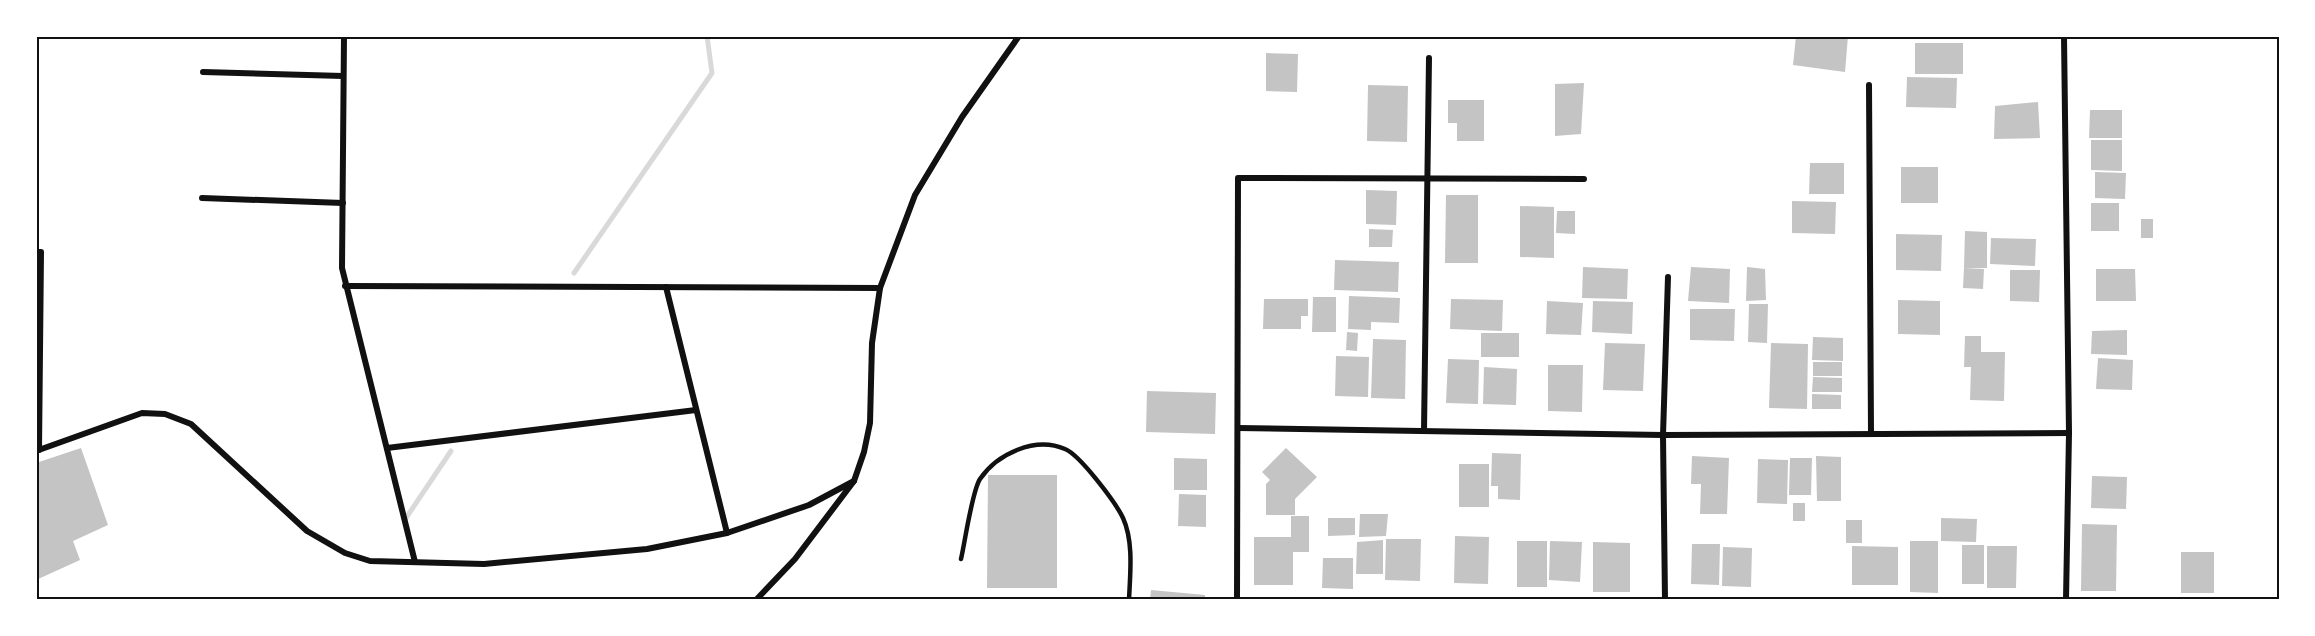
<svg xmlns="http://www.w3.org/2000/svg" width="2315" height="636" font-family="'Roboto Condensed',sans-serif">
  <rect width="100%" height="100%" fill="#fff"/>
  <g fill="none" stroke-linecap="round" stroke-linejoin="round">
    <!-- stream -->
    <g stroke="#d9d9d9" stroke-width="5">
      <polyline points="574,273 712,73 707,36"/>
      <polyline points="406,518 451,451"/>
    </g>
  </g>
  <!-- building -->
  <g fill="#c4c4c4">
    <polygon points="1796,36 1848,36 1845,72 1793,65"/>
    <rect x="1915" y="43" width="48" height="31"/>
    <polygon points="1266,53 1298,54 1297,92 1266,91"/>
    <polygon points="1907,77 1957,78 1956,108 1906,107"/>
    <polygon points="1584,83 1581,134 1555,136 1555,84"/>
    <polygon points="1368,85 1408,86 1407,142 1367,141"/>
    <polygon points="1448,100 1484,100 1484,141 1457,141 1457,123 1448,123"/>
    <polygon points="2038,102 2040,138 1994,139 1995,106"/>
    <polygon points="2090,110 2122,110 2122,138 2089,138"/>
    <polygon points="2091,140 2122,140 2122,171 2091,170"/>
    <polygon points="1810,163 1844,163 1844,194 1809,194"/>
    <rect x="1901" y="167" width="37" height="36"/>
    <polygon points="2095,172 2126,173 2125,199 2095,198"/>
    <polygon points="1366,190 1397,191 1396,225 1366,224"/>
    <polygon points="1446,195 1478,195 1478,263 1445,263"/>
    <polygon points="1792,201 1836,202 1835,234 1792,233"/>
    <rect x="2091" y="203" width="28" height="28"/>
    <polygon points="1520,206 1554,207 1554,258 1520,257"/>
    <polygon points="1557,211 1575,211 1575,234 1556,233"/>
    <rect x="2141" y="219" width="12" height="19"/>
    <polygon points="1369,229 1393,230 1392,247 1369,247"/>
    <polygon points="1965,231 1987,232 1987,268 1964,268"/>
    <polygon points="1896,234 1942,235 1941,271 1896,270"/>
    <polygon points="1991,238 2036,239 2035,266 1990,264"/>
    <polygon points="1335,260 1399,262 1398,292 1334,290"/>
    <polygon points="1583,267 1628,269 1627,299 1582,298"/>
    <polygon points="1691,267 1730,269 1729,303 1688,301"/>
    <polygon points="1747,267 1765,269 1766,300 1746,301"/>
    <polygon points="1964,268 1984,269 1983,289 1963,288"/>
    <polygon points="2096,269 2135,269 2136,301 2096,301"/>
    <polygon points="2010,270 2040,270 2039,302 2010,301"/>
    <polygon points="1349,296 1400,298 1399,323 1371,322 1371,330 1348,329"/>
    <polygon points="1313,297 1336,297 1336,332 1312,332"/>
    <polygon points="1264,299 1308,299 1308,316 1301,316 1301,329 1263,329"/>
    <polygon points="1451,299 1503,300 1502,331 1450,329"/>
    <polygon points="1898,300 1940,301 1940,335 1898,334"/>
    <polygon points="1547,301 1583,303 1581,335 1546,334"/>
    <polygon points="1593,301 1633,302 1632,334 1592,332"/>
    <polygon points="1749,304 1768,304 1767,343 1748,342"/>
    <polygon points="1690,309 1735,309 1734,341 1690,340"/>
    <polygon points="2127,330 2127,355 2091,354 2092,331"/>
    <polygon points="1347,332 1358,333 1357,351 1346,350"/>
    <rect x="1481" y="333" width="38" height="24"/>
    <polygon points="1965,336 1981,336 1981,352 2005,352 2004,401 1970,400 1971,367 1964,367"/>
    <polygon points="1813,337 1843,338 1843,361 1812,360"/>
    <polygon points="1373,339 1406,340 1405,399 1371,398"/>
    <polygon points="1605,343 1645,344 1643,391 1603,390"/>
    <polygon points="1771,343 1808,344 1807,409 1769,408"/>
    <polygon points="1336,356 1369,357 1368,397 1335,396"/>
    <polygon points="2098,358 2133,360 2132,390 2096,389"/>
    <polygon points="1448,359 1479,360 1478,404 1446,403"/>
    <rect x="1813" y="362" width="29" height="14"/>
    <polygon points="1548,365 1583,365 1582,412 1548,411"/>
    <polygon points="1484,367 1517,369 1516,405 1483,404"/>
    <polygon points="1813,377 1842,378 1842,392 1812,392"/>
    <polygon points="1147,391 1216,393 1215,434 1146,432"/>
    <polygon points="1812,394 1841,395 1841,409 1812,409"/>
    <polygon points="81,448 108,525 73,541 80,560 36,580 36,463"/>
    <polygon points="1286,448 1317,477 1295,499 1295,515 1266,515 1266,484 1270,480 1262,472"/>
    <polygon points="1492,453 1521,454 1520,500 1498,499 1498,486 1491,486"/>
    <polygon points="1692,456 1729,458 1727,514 1700,514 1701,484 1691,484"/>
    <polygon points="1816,456 1841,457 1841,501 1817,501"/>
    <polygon points="1174,458 1207,459 1207,490 1174,490"/>
    <polygon points="1790,458 1812,458 1811,495 1789,495"/>
    <polygon points="1758,459 1788,460 1787,504 1757,503"/>
    <rect x="1459" y="464" width="30" height="43"/>
    <polygon points="988,475 1057,475 1057,588 987,588"/>
    <polygon points="2092,476 2127,477 2126,509 2091,508"/>
    <polygon points="1179,494 1206,495 1206,527 1178,526"/>
    <rect x="1793" y="503" width="12" height="18"/>
    <polygon points="1360,514 1388,514 1386,536 1359,537"/>
    <polygon points="1291,516 1309,516 1309,552 1293,552 1293,585 1254,585 1254,537 1291,537"/>
    <polygon points="1328,518 1355,518 1355,535 1328,536"/>
    <polygon points="1941,518 1977,519 1976,542 1941,541"/>
    <rect x="1846" y="520" width="16" height="23"/>
    <polygon points="2082,524 2117,525 2116,591 2081,591"/>
    <polygon points="1455,536 1489,537 1488,584 1454,583"/>
    <polygon points="1386,539 1421,539 1420,581 1385,580"/>
    <polygon points="1383,540 1383,574 1356,574 1357,542"/>
    <rect x="1517" y="541" width="30" height="46"/>
    <polygon points="1550,541 1582,542 1580,582 1549,580"/>
    <polygon points="1910,541 1938,541 1938,593 1910,592"/>
    <polygon points="1593,542 1630,543 1630,592 1593,592"/>
    <polygon points="1692,544 1720,544 1719,585 1691,584"/>
    <rect x="1962" y="545" width="22" height="39"/>
    <polygon points="1852,546 1898,547 1898,585 1852,585"/>
    <polygon points="1987,546 2017,546 2016,588 1987,588"/>
    <polygon points="1723,547 1752,548 1751,587 1722,586"/>
    <rect x="2181" y="552" width="33" height="41"/>
    <polygon points="1323,558 1353,558 1353,589 1322,588"/>
    <polygon points="1151,590 1205,595 1205,600 1150,600"/>
  </g>
  <g fill="none" stroke-linecap="round" stroke-linejoin="round">
    <!-- service -->
    <path stroke="#111" stroke-width="4.5" d="M961,559c4,-17 11,-68 19,-80 17,-25 55,-43 85,-30 15,6 51,54 58,69 11,24 7,57 6,82"/>
    <!-- minor -->
    <g stroke="#111" stroke-width="6">
      <polyline points="344,36 342,268 415,562"/>
      <polyline points="2064,36 2069,433 2066,600"/>
      <polyline points="203,72 343,76"/>
      <polyline points="1869,85 1871,433"/>
      <polyline points="202,198 343,203"/>
      <polyline points="36,252 41,252 39,450"/>
      <polyline points="345,286 880,288"/>
      <polyline points="666,287 727,533"/>
      <polyline points="1238,428 1663,435 2069,433"/>
      <polyline points="1424,431 1429,58"/>
      <polyline points="387,448 696,410"/>
      <polyline points="36,451 142,413 165,414 191,424 307,531 345,553 370,561 484,564 647,549 727,533 809,505 854,481"/>
      <polyline points="756,600 795,559 854,481 864,452 870,423 872,343 880,288 915,195 962,117 1019,36"/>
      <polyline points="1237,600 1238,178 1584,179"/>
      <polyline points="1665,600 1663,435 1668,277"/>
    </g>
  </g>
  <!-- border -->
  <rect width="2315" height="636" fill="none" stroke="#ffffff" stroke-width="75"/>
  <rect x="38" y="38" width="2240" height="560" fill="none" stroke="#111" stroke-width="2"/>
</svg>
